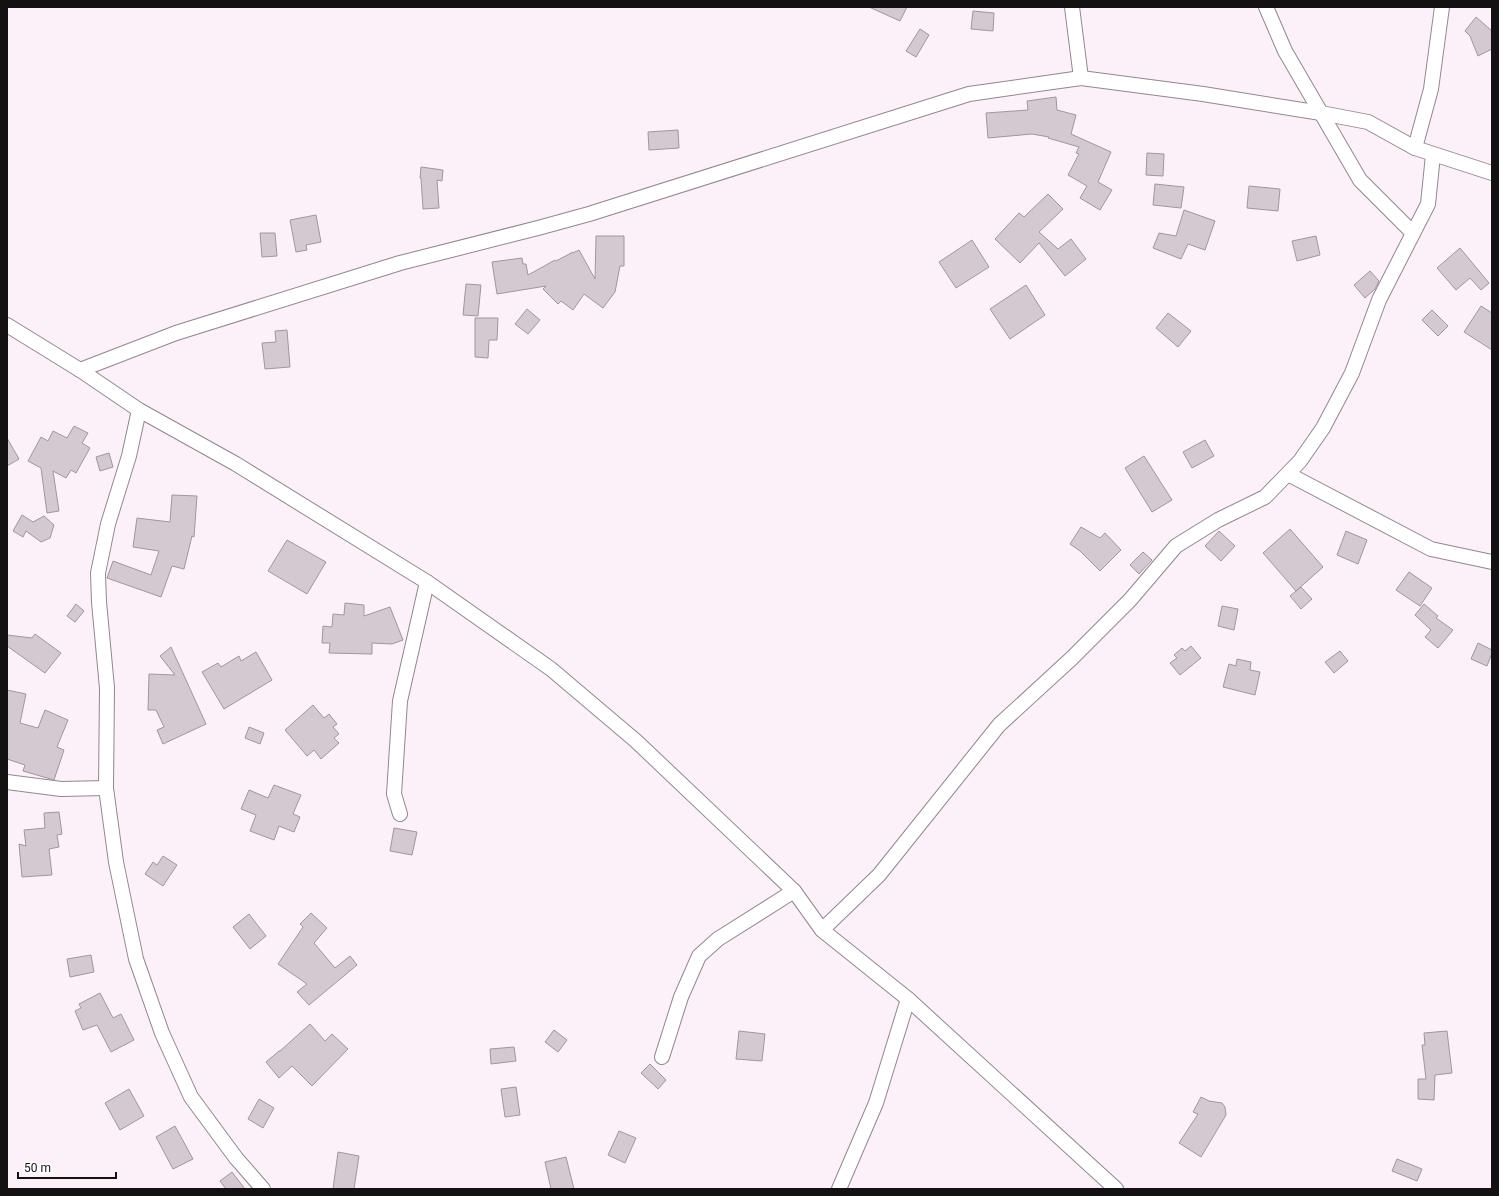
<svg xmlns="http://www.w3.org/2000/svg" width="1499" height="1196" font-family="Roboto,sans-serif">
  <rect width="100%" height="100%" fill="#fdf1f9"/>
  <!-- building -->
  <g fill="#d4c9d1" stroke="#a0969d">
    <polygon points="869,7 907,7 900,21"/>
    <polygon points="973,11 994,13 993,31 971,29"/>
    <polygon points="1476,17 1492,31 1492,49 1478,56 1470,36 1465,31"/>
    <polygon points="920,29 929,35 916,57 906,51"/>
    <polygon points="1056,97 1057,110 1076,115 1071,134 1111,152 1098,182 1112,190 1100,210 1080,198 1087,186 1068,175 1079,154 1076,153 1079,147 1048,138 1049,137 1032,134 988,138 986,113 1028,110 1027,101"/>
    <polygon points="678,130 679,148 649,150 648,132"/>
    <polygon points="1147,153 1164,154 1163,176 1146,175"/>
    <polygon points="421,167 443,170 442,181 437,180 439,208 423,209 421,178 420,178"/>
    <polygon points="1155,184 1184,187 1181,208 1153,205"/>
    <polygon points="1249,186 1280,189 1278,211 1247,208"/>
    <polygon points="1048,194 1063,209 1039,232 1058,249 1071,239 1086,259 1065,276 1039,243 1020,263 995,239 1019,213 1024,217"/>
    <polygon points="1184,210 1215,221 1205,250 1188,244 1181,259 1153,248 1159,233 1176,236"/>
    <polygon points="316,215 321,242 306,245 307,250 296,252 290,220"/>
    <polygon points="260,233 275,233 277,256 262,257"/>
    <polygon points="596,236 624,236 624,266 620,266 615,292 603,308 584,294 573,310 561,301 558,304 543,289 546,286 497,294 492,262 522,258 523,264 526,264 528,275 555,260 556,261 573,252 573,253 579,250 595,279"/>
    <polygon points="1316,236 1320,255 1297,261 1292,241"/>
    <polygon points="972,240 989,267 956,288 939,262"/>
    <polygon points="1460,248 1489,283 1481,290 1470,278 1456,290 1437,268"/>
    <polygon points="1370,271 1379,281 1375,289 1365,298 1354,285"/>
    <polygon points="466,284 481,285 478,316 463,315"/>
    <polygon points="1026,285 1045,315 1010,339 990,309"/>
    <polygon points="1481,306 1492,313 1492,350 1464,332"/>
    <polygon points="527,309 540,320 528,334 515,324"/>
    <polygon points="1432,310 1448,326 1438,336 1422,320"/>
    <polygon points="1168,313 1191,331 1178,347 1156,328"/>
    <polygon points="475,318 498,318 497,340 489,340 488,358 475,357"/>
    <polygon points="287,330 290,367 265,369 262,343 276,342 275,331"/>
    <polygon points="74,426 88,433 82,443 90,448 76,473 71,470 66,478 53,471 59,511 47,513 41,468 28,461 41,437 48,441 53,431 67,438"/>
    <polygon points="7,438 19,459 7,466"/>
    <polygon points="1205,440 1214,456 1192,468 1183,452"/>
    <polygon points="109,453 113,467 100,471 96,457"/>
    <polygon points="1144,456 1172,500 1152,512 1125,468"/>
    <polygon points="172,495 197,496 194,537 192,536 184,569 172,566 161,597 107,578 113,561 151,575 159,551 133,547 137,518 170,522"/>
    <polygon points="22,515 33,522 44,516 54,525 50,538 41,542 26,531 23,537 13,531"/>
    <polygon points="1081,527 1100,538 1105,533 1121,550 1100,571 1080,551 1070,544"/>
    <polygon points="1290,529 1323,567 1296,591 1263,553"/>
    <polygon points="1219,531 1235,546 1221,561 1205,546"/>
    <polygon points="1346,531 1367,540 1358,564 1337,555"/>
    <polygon points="287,540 326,562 307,594 268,571"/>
    <polygon points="1143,552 1152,560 1139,574 1130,565"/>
    <polygon points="1409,572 1432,588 1420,606 1396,590"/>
    <polygon points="1301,587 1312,599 1301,609 1290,596"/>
    <polygon points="345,603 364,605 364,616 390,607 403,640 392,644 372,643 372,654 329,653 330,643 322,643 323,626 332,627 333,614 344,615"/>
    <polygon points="76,604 84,611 75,622 67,616"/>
    <polygon points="1424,604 1438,616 1436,618 1453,630 1438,648 1425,637 1431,630 1415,615"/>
    <polygon points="1222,606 1238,609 1234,630 1218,626"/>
    <polygon points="35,634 61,653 45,673 7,646 7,635 32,638"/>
    <polygon points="1478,643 1492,650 1492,653 1487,666 1471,659"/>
    <polygon points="1191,646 1201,658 1180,675 1170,663 1177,658 1174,655 1182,648 1185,651"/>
    <polygon points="171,647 206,724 163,744 157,730 164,727 156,710 148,710 149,674 175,675 160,656"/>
    <polygon points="1340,651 1348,661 1334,673 1325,662"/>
    <polygon points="256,652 272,680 224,709 202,672 218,663 221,667 239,656 241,661"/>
    <polygon points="1237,659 1251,662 1250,670 1260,672 1255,695 1223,687 1229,664 1236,666"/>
    <polygon points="7,690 26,694 20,723 38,728 45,710 68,720 57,747 64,750 54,780 23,771 25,765 7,759"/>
    <polygon points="313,705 324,718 329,714 337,724 333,727 339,734 334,738 339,743 321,759 314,750 307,756 285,730"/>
    <polygon points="249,727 264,733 260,744 245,738"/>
    <polygon points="274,785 301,795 293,814 300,817 294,832 279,826 274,840 250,831 256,815 241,809 249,790 268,798"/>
    <polygon points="59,812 62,834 57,835 59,847 49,849 52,875 22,877 19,844 26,846 24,830 45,828 44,813"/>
    <polygon points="394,828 417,832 412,855 390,851"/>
    <polygon points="163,856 177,865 163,886 145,874 153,862 157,865"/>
    <polygon points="311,913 327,928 314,943 335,968 350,956 357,965 309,1005 297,992 307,984 278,964 303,927 300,924"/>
    <polygon points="249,914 266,936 250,949 233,927"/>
    <polygon points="91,955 94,972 70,977 67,959"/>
    <polygon points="100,993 113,1018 121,1014 134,1040 111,1052 97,1025 83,1030 75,1011 81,1008 79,1004"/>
    <polygon points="310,1024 325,1041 332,1034 348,1049 312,1086 292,1066 279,1078 266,1062 279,1051 280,1051"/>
    <polygon points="554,1030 567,1040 558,1052 545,1042"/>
    <polygon points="739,1031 765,1034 762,1061 736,1059"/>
    <polygon points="1447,1031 1452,1073 1435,1075 1434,1100 1418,1099 1418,1079 1426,1079 1422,1045 1425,1045 1424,1033"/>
    <polygon points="514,1047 516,1061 491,1064 490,1049"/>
    <polygon points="650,1064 666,1080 658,1089 641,1073"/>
    <polygon points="516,1087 520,1115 505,1117 501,1089"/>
    <polygon points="129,1089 144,1116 120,1130 105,1103"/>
    <polygon points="1201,1097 1209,1101 1222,1103 1225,1107 1226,1115 1201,1157 1179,1143 1198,1114 1193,1112"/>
    <polygon points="259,1099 274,1108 263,1128 248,1119"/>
    <polygon points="175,1126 193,1159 173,1169 156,1137"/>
    <polygon points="619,1131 636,1138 625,1163 608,1155"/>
    <polygon points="338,1152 359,1156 354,1189 333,1189"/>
    <polygon points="566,1157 574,1189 551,1189 545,1162"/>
    <polygon points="1397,1159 1422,1169 1417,1181 1392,1171"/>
    <polygon points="232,1172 245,1189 226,1189 220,1181"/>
  </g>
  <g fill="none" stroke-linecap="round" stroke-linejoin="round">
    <!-- minor casing -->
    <g stroke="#91878e" stroke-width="16">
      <g id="minor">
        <polyline points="1072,7 1081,78"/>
        <polyline points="1266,7 1285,51 1360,180 1413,233"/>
        <polyline points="1415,148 1431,89 1442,7"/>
        <polyline points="7,325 80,370 139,410 236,464 427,582 551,669 636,741 794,891 822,930 908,999 1116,1189"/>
        <polyline points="80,370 176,333 400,263 538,228 589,214 969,94 1081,78 1203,94 1321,113 1368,122 1415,148 1492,173"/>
        <polyline points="139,410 129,456 108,524 98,573 99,602 107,688 106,788 116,862 136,959 162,1033 191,1097 236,1158 263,1189"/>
        <polyline points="1288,474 1431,549 1492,562"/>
        <polyline points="7,782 61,789 106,788"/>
        <polyline points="400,814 394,794 400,701 427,582"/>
        <polyline points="822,930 879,875 999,725 1072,658 1130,600 1176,546 1218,520 1265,497 1300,461 1323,428 1352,373 1379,300 1428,204 1433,155"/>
        <polyline points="662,1057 681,997 699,956 718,939 794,891"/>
        <polyline points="839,1189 876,1103 908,999"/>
      </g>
    </g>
    <!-- minor -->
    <use href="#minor" stroke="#fff" stroke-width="14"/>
  </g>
  <!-- border -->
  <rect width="1499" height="1196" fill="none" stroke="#141113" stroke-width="16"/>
  <!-- scale -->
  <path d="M18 1172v6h98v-6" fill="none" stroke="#141113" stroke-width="2"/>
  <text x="24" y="1172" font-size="12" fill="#141113" stroke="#ffffff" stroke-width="3" paint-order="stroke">50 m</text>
</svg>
